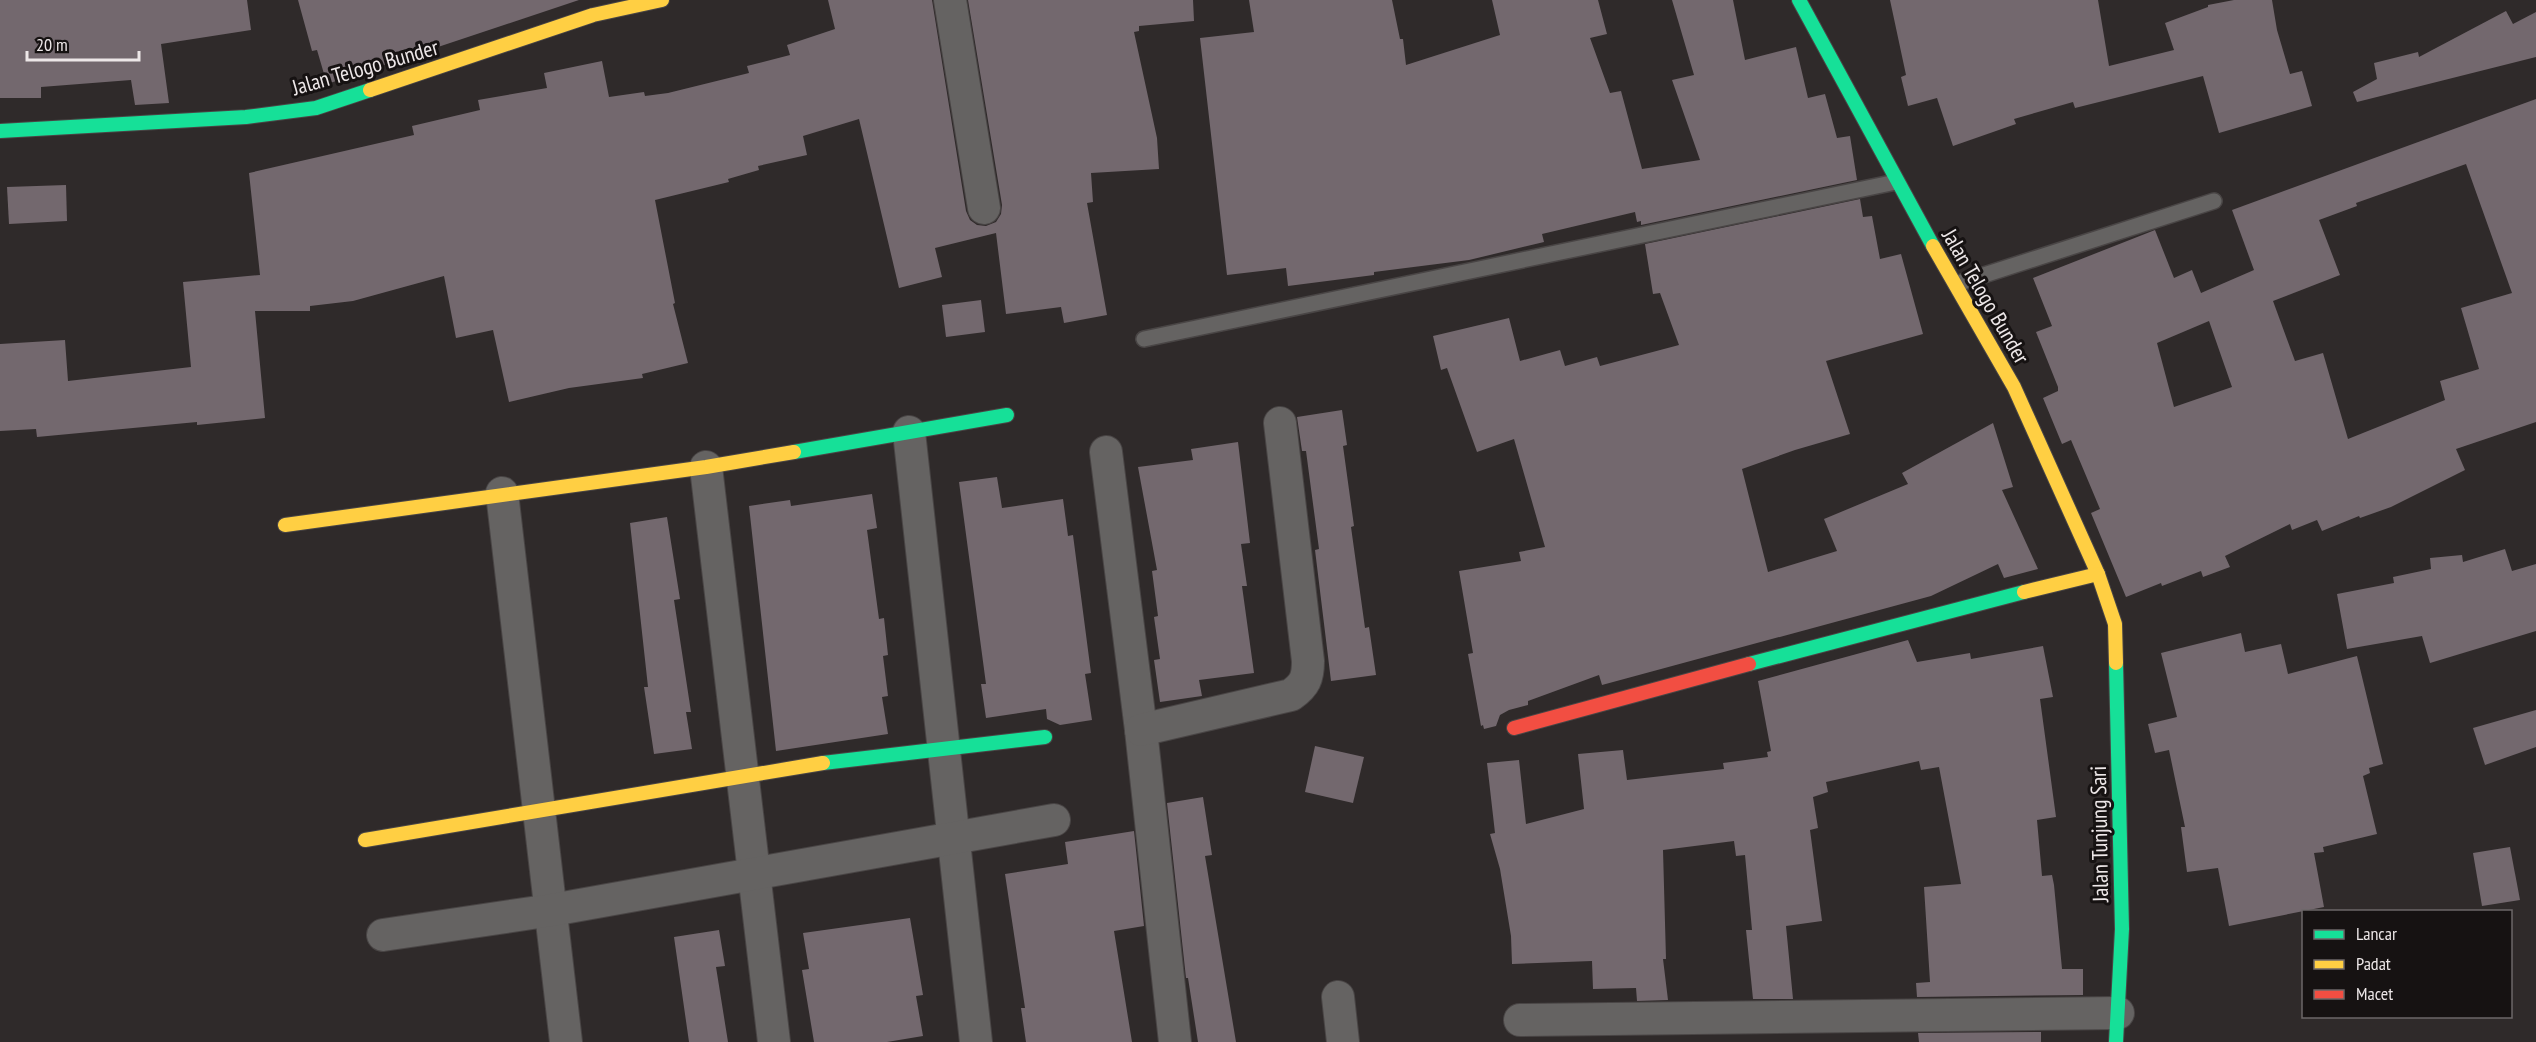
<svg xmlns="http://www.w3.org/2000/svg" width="2536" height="1042" font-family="'PT Sans Narrow',sans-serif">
  <rect width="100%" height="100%" fill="#2f2a2a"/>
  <!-- building -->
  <g fill="#73686e" fill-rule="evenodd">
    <polygon points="0,0 247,0 251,30 161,44 169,103 135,105 131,80 41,87 41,98 0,98"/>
    <polygon points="298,0 579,0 327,84 317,50 312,51"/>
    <polygon points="828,0 932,0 966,211 970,220 977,225 986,226 996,222 1001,214 1002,205 968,0 1193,0 1194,21 1139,26 1139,31 1134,32 1157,138 1159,169 1091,173 1093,202 1087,203 1107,315 1064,323 1061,307 1006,314 996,233 935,248 942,277 899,288 859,119 803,136 807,155 758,166 759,170 728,179 729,182 655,200 675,303 673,304 688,363 642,374 643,378 569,388 509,402 493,330 456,338 444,276 353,301 310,306 310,311 255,311 265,418 197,425 197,422 37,437 36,429 0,431 0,344 65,340 68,381 191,367 183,282 260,275 249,173 414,135 412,126 480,110 478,100 547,88 544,73 602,61 609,97 644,92 645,96 668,93 749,73 747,66 790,55 787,45 835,29"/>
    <polygon points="1249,0 1392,0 1400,39 1403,39 1406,65 1500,35 1492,0 1598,0 1607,34 1590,38 1610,93 1621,91 1642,169 1700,160 1672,80 1694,75 1672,0 1733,0 1745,60 1796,47 1808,98 1825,94 1837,138 1850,136 1857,180 1641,225 1641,221 1637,222 1635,212 1542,234 1544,242 1469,260 1374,272 1374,275 1288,286 1286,268 1227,275 1200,38 1254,32"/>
    <polygon points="1890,0 2098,0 2109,66 2174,50 2165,23 2208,7 2208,5 2234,0 2272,0 2277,30 2290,74 2302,71 2312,106 2219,133 2203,76 2075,108 2073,102 2014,119 2016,124 1953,146 1937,98 1908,106 1901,77 1906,75"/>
    <polygon points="2506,11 2513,24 2536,12 2536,57 2357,102 2353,92 2377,79 2374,63 2418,52 2419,57"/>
    <path d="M2536,99v323l-80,27 9,21 -74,37 -31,11 -1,-2 -37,15 -5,-11 -25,10 -2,-6 -65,32 5,11 -27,10 -2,-6 -39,15 -1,-3 -35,14 -35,-84 9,-4 -29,-69 -9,4 -19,-46 15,-7v-4l-22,-55 16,-6 -19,-48 122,-48 19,48 18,-8 9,23 53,-23 -22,-60zM2466,164l46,129 -51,15 18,61 -39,12 5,19 -97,39 -25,-86 -28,8 -22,-60 67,-26 -21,-55 38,-14 -1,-3zM2209,321l23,66 -58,20 -17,-64z"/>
    <polygon points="66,185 67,221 9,224 7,187"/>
    <polygon points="1860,199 1863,217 1872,216 1880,259 1901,254 1923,334 1826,361 1850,434 1795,450 1742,469 1768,572 1837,551 1824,519 1908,484 1902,473 1993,423 2013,487 2002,490 2038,569 2004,578 1998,564 1931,596 1602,685 1599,675 1528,701 1528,705 1509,710 1500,715 1496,726 1484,729 1483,725 1481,726 1468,654 1473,653 1459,571 1521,561 1519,552 1545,547 1514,439 1477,452 1447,368 1441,370 1433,336 1509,318 1520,361 1560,350 1565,366 1597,357 1600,366 1679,345 1660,293 1653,294 1645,244"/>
    <polygon points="981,300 985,332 946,337 942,305"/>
    <polygon points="1342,410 1347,445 1343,446 1354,526 1351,527 1365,628 1369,627 1376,675 1331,681 1315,550 1319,549 1306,451 1302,451 1297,417"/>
    <polygon points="1238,442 1250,543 1241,544 1247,586 1242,586 1254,673 1199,680 1202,696 1160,702 1154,660 1160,659 1154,617 1158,616 1152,571 1157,570 1138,467 1193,460 1191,449"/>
    <polygon points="997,477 1002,508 1063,499 1068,536 1073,535 1091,673 1085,674 1092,720 1060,725 1047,719 1046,709 986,718 981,684 986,684 959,482"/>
    <polygon points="872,494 877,528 867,530 879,619 884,618 888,655 883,656 888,696 882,697 888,734 776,751 749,506 790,500 791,506"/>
    <polygon points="667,517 680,599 674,600 691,712 686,712 692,749 654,754 644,687 648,687 630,523"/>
    <polygon points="2505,549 2512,571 2536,564 2536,631 2430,663 2422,636 2347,649 2337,594 2394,583 2393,577 2431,569 2430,558 2462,555 2463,562"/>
    <polygon points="2241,633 2245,652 2281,644 2288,674 2357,656 2383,764 2369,768 2370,773 2363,776 2377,834 2323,847 2324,852 2314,853 2324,907 2229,926 2218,868 2187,872 2181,827 2185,827 2169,750 2155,753 2148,724 2177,717 2161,653"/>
    <polygon points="1908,640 1917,662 1970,653 1971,659 2043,646 2053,697 2040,699 2056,817 2037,820 2042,876 2052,875 2054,885 2062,969 2083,969 2083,995 1917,997 1916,983 1930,982 1924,887 1961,884 1939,767 1921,770 1919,761 1826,782 1828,792 1813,797 1818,828 1810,830 1822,921 1786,926 1793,999 1753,999 1746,930 1752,930 1745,855 1736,856 1734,841 1663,850 1666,959 1663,959 1668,1000 1637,1001 1636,988 1593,989 1592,961 1512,964 1511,936 1500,869 1490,834 1495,833 1487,763 1519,760 1526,824 1584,809 1578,754 1623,750 1627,780 1724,769 1723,763 1768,757 1767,752 1771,751 1758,681"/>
    <polygon points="2536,710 2536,747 2485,765 2473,728"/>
    <polygon points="1315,746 1364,757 1353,803 1305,792"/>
    <polygon points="1203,797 1212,855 1205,856 1236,1042 1198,1042 1188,978 1186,978 1167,803"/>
    <polygon points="1134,831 1144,926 1114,931 1132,1042 1026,1042 1021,1008 1025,1008 1005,874 1068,864 1065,842"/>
    <polygon points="2510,847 2520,900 2482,906 2473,853"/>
    <polygon points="910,918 923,995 916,996 923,1036 887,1042 814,1042 802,970 809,969 803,933"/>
    <polygon points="719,930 725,966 716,967 728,1042 689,1042 674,937"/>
    <polygon points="2041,1032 2041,1042 1919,1042 1918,1033"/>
  </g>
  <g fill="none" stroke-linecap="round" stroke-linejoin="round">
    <!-- lane casing -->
    <g stroke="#494545" stroke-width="18">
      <g id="lane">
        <polyline points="1956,284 2214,201"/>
        <polyline points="1144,339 1896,182"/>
      </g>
    </g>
    <!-- street casing -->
    <g stroke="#494545" stroke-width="34">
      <g id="street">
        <polyline points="950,0 984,208"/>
        <polyline points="909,432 976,1042"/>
        <polyline points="1106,452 1141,730 1175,1042"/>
        <polyline points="706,467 774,1042"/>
        <polyline points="502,493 566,1042"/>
        <path d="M1141,730l150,-35c14,-10 17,-17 17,-34l-28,-238"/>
        <polyline points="383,935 552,910 1054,820"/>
        <polyline points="1338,997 1343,1042"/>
        <polyline points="1520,1020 2118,1013"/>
      </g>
    </g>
    <!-- fast casing -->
    <g stroke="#494545" stroke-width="16">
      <g id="fast">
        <polyline points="1799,0 1933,246"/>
        <polyline points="0,131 246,117 316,108 370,90"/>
        <polyline points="794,452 1007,415"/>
        <polyline points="2116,663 2122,929 2116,1042"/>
        <polyline points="1749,664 2024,592"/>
        <polyline points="823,763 1045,737"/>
      </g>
    </g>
    <!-- slow casing -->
    <g stroke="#494545" stroke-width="16">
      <g id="slow">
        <polyline points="370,90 593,15 662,0"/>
        <polyline points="1933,246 2014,387 2098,574 2115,624 2116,663"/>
        <polyline points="285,525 706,467 794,452"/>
        <polyline points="2024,592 2098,574"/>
        <polyline points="365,840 823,763"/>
      </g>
    </g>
    <!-- jam casing -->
    <g stroke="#494545" stroke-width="16">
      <polyline id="jam" points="1514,728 1749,664"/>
    </g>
    <!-- lane -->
    <use href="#lane" stroke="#656362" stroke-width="15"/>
    <!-- street -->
    <use href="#street" stroke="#656362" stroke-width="32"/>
    <!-- fast -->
    <use href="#fast" stroke="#16e098" stroke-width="14"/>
    <!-- slow -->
    <use href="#slow" stroke="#ffcf43" stroke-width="14"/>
    <!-- jam -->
    <use href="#jam" stroke="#f24e42" stroke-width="14"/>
  </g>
  <g text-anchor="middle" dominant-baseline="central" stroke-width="6" stroke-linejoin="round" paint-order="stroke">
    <!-- street labels -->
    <g font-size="22" fill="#ede7e8" stroke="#161212">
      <text transform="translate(365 67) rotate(-16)">Jalan Telogo Bunder</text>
      <text transform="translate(1986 296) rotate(60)">Jalan Telogo Bunder</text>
      <text transform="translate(2099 834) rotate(-91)">Jalan Tunjung Sari</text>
    </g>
  </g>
  <!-- legend -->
  <rect x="2302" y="910" width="210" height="108" fill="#161212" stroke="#6c6768" stroke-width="1.5"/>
  <rect x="2314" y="930" width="30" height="9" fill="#16e098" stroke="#6c6768" stroke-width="1.5"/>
  <text x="2356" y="940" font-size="18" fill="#ede7e8">Lancar</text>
  <rect x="2314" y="960" width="30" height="9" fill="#ffcf43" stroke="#6c6768" stroke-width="1.5"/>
  <text x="2356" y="970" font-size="18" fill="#ede7e8">Padat</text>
  <rect x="2314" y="990" width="30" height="9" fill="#f24e42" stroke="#6c6768" stroke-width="1.5"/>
  <text x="2356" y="1000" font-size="18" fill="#ede7e8">Macet</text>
  <!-- scale -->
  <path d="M27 51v9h112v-9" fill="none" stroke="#ede7e8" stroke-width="3"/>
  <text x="36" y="51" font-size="18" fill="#ede7e8" stroke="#161212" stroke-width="4.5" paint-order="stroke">20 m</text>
</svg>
